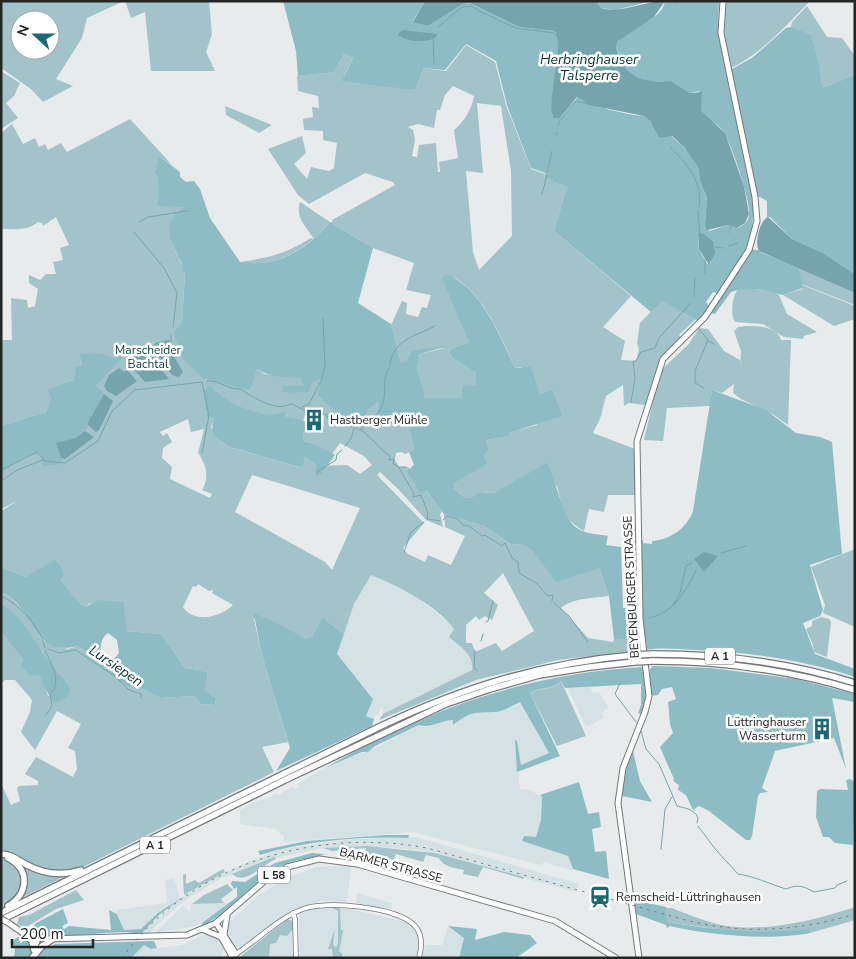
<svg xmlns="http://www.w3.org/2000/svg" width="856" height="959" font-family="'Nunito Sans',sans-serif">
  <rect width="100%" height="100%" fill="#e7ebec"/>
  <!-- built -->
  <g fill="#d5e2e5">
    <polygon points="371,575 417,597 450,624 454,629 449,637 471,656 473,664 472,670 407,704 383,714 382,707 374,719 366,716 373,698 337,654 354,604"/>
    <polygon points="590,687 593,693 599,692 608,707 602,713 604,718 586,727 568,688"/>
    <polygon points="520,702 549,754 521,765 517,741 515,741 520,789 530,790 542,797 541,820 536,837 523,841 568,856 573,871 545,862 540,865 413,832 284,842 284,836 275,829 240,824 240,811 253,802 266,799 277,793 279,795 292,786 294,789 299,787 297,784 325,768 375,748 419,725 426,727 444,720 454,720 454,724 464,716 482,711 496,712"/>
    <polygon points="385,837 416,837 579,884 576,892 419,850 367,846 323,848 263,861 222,878 184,901 147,934 141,934 180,899 214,878 247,862 283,849 343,840"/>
    <polygon points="351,866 347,902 321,901 297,908 276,920 245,945 241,948 236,947 228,932 228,924 255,898 284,879 316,867"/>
    <polygon points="174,878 180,898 141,929 124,930 116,910 167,903 165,880"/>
    <polygon points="357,893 392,903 391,912 356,903"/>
    <polygon points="192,902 192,904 230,903 196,926 155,933 183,905 188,911 190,910"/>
    <polygon points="323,907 349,909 406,922 415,931 419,939 417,958 300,958 299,914 304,911"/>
    <polygon points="290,919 293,922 294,958 237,958 270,930"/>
    <polygon points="448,926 464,938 459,958 422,958 425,945 442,945"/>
    <polygon points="206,934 219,940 224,949 221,958 131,958 144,945 151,949 182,945"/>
  </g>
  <!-- green -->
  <g fill="#a1c3c9" fill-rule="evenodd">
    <path d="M1,1h123l-37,17 -5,20 -26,41 17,7 -30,16 -12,-13 -30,-21zM20,20h30v30h-30z"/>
    <polygon points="125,1 209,1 212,34 206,52 215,71 151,71 145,12 131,18"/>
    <path d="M723,1h87c-25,26 -49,53 -81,68l-7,-36z"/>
    <polygon points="807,6 827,37 842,38 855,56 855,74 826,87 822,86 820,66 811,37 791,27 792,22"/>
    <path d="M466,45l29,17 11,43 25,64 14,5 11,9 14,4 -6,9 -10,35 77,65 -28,31 22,14 -4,19 15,1 3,-11 -2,-7 3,-20 22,-23 34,19 -17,16 2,3 -21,23 -14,44 -17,-2 -5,3 -1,-21 -17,11 -6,23 -7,14 42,16 1,46h-28l-4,17 -15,-3 -5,22c-18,-8 -23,-28 -27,-45l-43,-4 -21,11 -14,-1 -7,5 -7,1 -10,-8 -2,-6 33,-20 -2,-9 2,-15 22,-4v-3l29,-8 15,-36 -12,5 -19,-27 -6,1c-15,-33 -29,-70 -60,-90l14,64 -20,8 3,8 24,15 -1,13 -13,12h-38l-7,-29 3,-15 25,-6 -33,2 -6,11 -5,2 -10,-38 11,-24 5,2 -1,11 12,3 4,-10 5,1 4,-13 -25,-5 8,-27 -41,-15 -43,-26c-24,28 -53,46 -91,40 30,-4 46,-8 72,-24l3,1c-8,-13 -19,-21 -14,-37l30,20h3l-1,-2 63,-35 -2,-3 -28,-9 -56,31 -11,-9 -30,-46 34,-13 4,17 -12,11 13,15 4,-12 18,4 5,-3 3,-25 -14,-3v-9l-19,-1 -1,-11 10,-2 -1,-10 7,1 -1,-12 -20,-5 -1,-15 37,-4 10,-18 9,4 -9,18 71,14 9,-22 22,3zM453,86l21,10c-2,13 -10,26 -20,34l4,28 -19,4 1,10h-2l-2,-29 -17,2 -2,12 -5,-1 3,-16 -2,-10 -5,-3 10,-3 16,4 3,-18h3l5,-15zM477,103l24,3 10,65 1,65 -33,34 -6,-18 -7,-81 17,2z"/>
    <polygon points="1,71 20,83 14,96 6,103 18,118 1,129"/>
    <polygon points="225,106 272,125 259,133 226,115"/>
    <path d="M130,119l42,46 -13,-9 -2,49 29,1 -17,32 16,33 -3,52 11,43 13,14 51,-11 7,5 36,4 5,8 -11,6 14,1 8,-26 52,43 10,-8 -1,12 20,14 11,-6 6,28 -9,4 -4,-2 -5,1 -1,7 4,7h9l34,44 -2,3 3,13 -17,-7 -27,-30 -19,-18 -3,3 47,48 -21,25 5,6 17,8 3,-7 23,10 14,-29 -20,-9 -1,-13 40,12 27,18 13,1 10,7 65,16 10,28c-15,2 -37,2 -48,12l27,30 25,4 1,-3h25l2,11 -83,10 -82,20 -97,40 4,-6 89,-44c3,-15 -13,-24 -23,-33l5,-8c-20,-26 -53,-41 -83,-54l-17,29 -10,30 -22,-17 -10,19 -6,2 -29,-14 -23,-5 7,33 27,90 -26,5 12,25 -191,95c-17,5 -37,5 -52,-3 -11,-5 -18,-13 -30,-13v-68l10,22 9,-4 -3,-13 2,-2 19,-1v-4l-13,-7 11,-17 37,20 4,-8 -2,-18 -7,-3 13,-24 -24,-13 -22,39 -14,-18 9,-20 2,-12 -17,-20h-10l-4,4v-53l37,44 7,10 3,11 20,-12c-8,-10 -17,-20 -25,-31 -14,-18 -21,-38 -42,-50v-11c19,8 30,31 41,48l26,9 10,-3c18,13 30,31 50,41l8,-1 24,12 35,-2 5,8 15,1 1,-7 -11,-7 3,-18 -8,-3 -15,-2 -24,-34 -35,-3 -36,-28 -3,3c-13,-2 -20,-18 -26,-28l3,-3 -3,-9 -35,11 -25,-10v-56l18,-11 -18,9v-61l28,-11 72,-82 -20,-2 1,13 -8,14 -28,9 5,10 -5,13 -45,14v-86h11l-1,-42 16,2 1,8 7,-2 3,-17 -9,-6v-8l11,5 6,-6h10l-3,-12 10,-2 -3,-12 9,-3 -13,-28 -13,9 -1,-3 -4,-1c-10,9 -24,7 -37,7v-96l11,-9 11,20 12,-6 4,9 6,-3 3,6 13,-7 6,9zM206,388l7,7 54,23 35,7 5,-16h6l11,7 -1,16 -7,-5 -1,3 -11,-2 -1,13 12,3 17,10 8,-11 24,13 8,9 -12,9 -13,-9 -30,1 -12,-9 -4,11 -71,-21 -9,-5 -10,-15 3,-9 -8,-1 -3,-27zM188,419l3,13 13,-3 -6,24c8,11 12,24 4,37l10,4 -2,4 -40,-19 2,-12 -10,-9 1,-10 9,-6 -5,-9 -4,3 -3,-4zM252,475l108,33 -28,62 -7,-8 -90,-50zM503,573l31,58 -32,20 -6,-8 -21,9 -3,-9h-6v-18l10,-9 3,4 6,-4 7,4 6,-15 -14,-12zM198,584l11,7 4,-1 -1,3 21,12c-12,12 -39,19 -50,2l10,-21 3,1z"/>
    <polygon points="799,268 855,293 855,305 801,284"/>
    <polygon points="802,285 855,306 855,319 834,326 783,295 803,289"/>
    <path d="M751,288l23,4 5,3 8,19 30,18 -13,4 -1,3 -19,-2 -21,-13 -28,-2c-5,-10 -3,-22 2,-32z"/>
    <path d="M745,326c12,0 33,0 36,14h10l-3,85 -14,-10 -33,-16 -8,-6 1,-9 -12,9 -10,-3 -2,16 -43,2 -4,33 -19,-1 16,-69 29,-27 10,-16 9,1 16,22 16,9v7l1,-16 -7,-20 4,-4z"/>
    <polygon points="855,549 855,627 823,613 825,605 811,567"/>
    <polygon points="821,617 829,619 831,622 827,657 814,652 813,645 806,629 812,626 812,621"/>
    <path d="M561,681l25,55 -29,10 -27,-53c10,-6 23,-2 31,-12z"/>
    <path d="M367,846l67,7 90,24 -1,2 -40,-12 -5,10 -15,-3 1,-4c-9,-2 -21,-3 -25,-12l-13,-3 -3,7 -27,-8 -2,6 -11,-3 -2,5 -5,-1 -1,5 -12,-3 3,-15 -34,3 -9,-3z"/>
    <path d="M7,856l24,13 41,4 -51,25c11,-18 -2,-28 -14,-42z"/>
    <path d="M274,857l2,2c-13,5 -31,27 -44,15z"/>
    <path d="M1,858c16,3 19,16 22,30l-12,15 -10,5z"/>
    <polygon points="223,869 225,872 184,895 183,875 186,874 186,884 195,880 199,883"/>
    <polygon points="227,884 233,890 221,899 224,903 192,904 204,895"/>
    <polygon points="76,890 84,900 56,909 25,928 17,924 19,917 29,915"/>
    <path d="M855,907v13l-45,13 -72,-1 -71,-10 -1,-14h6c17,7 37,15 55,18 41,6 89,-6 128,-19z"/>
    <polygon points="333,908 340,908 341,930 343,930 339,952 342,953 342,958 333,958 332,949 328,949 335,928 333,944 336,948 338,943 338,911"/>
    <polygon points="287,919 293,921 293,929 287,936 280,935 276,943 270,944 269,958 239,958"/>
  </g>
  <!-- forest -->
  <g fill="#8ebcc4" fill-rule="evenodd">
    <path d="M283,1h142l-12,20 15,5 35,-22 7,-1 49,24 35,4 5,9 -7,76 8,2 18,-21c5,8 55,19 66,19l6,5 9,17 11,-3 18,16 10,16 2,13 7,20 -2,22 4,9 19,-6 10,3c6,-3 11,-7 11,-14 2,-12 -18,-72 -26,-83 -6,-9 -17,-10 -22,-20 -3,-5 0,-10 1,-15l-3,-5 -9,2 -19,-12 -25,1 -15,-8 -9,-10 -6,-19c9,-20 45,-21 49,-44h54l-1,32 34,158c5,49 -7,64 -35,102l-4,-1 -7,10 3,4 -10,15 -37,-20 -11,11 -97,-81 10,-35 5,-9 -13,-4 -10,-7 -1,-3 -14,-5 -24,-63 -11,-44 -30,-17 -21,26 -21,-2 -9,22 -73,-9 11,-23 -9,-4 -10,18 -36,4 -2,-25zM704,234l9,7 -2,22 -4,1 -8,-15 -1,-12z"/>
    <polygon points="596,1 651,1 616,10 601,8"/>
    <polygon points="791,27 811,35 820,66 822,86 826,87 855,74 855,274 823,253 792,239 770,217 767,217 767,201 756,195 730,70 752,58 786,28"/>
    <path d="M159,156l21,16v5l6,5 8,-1 6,8 10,29 30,44c37,6 67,-12 90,-40l43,26 -15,55 33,21 10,39 5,-2 6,-11 35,-4 -27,8 -3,15 8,29h37l1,-12 12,-1 1,-12 -24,-15 -3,-8 20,-8 -27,-64 5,-4c37,18 51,59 68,94l16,-1 9,27 12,-5 10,27 -53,17v3l-23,4 2,9 -4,6 3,9 -34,20 2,6 10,8 7,-1 7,-5 14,1 54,-30c8,16 17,57 30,65 8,6 21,6 31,8l-2,9 15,2 2,61h14l2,31h-25l-5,-43 -10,-28 -43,14 -22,-30 -10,-7 -13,-1 -27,-18 -40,-12 -18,-24 -6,3 -13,-22 7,-6 -5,-13 5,-2 -6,-28 -11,6 -20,-14 1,-12 -10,8 -4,9 -12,3 -24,-17 -10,-10 3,-16 -8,2 -5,12 -25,-1v-6h21l-4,-8c-15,-1 -29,0 -43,-9l-7,21 -46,-11 -23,-22 -7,-25 8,-9 3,-51 -3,-1v-7l-13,-26 1,-15 5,-9 10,-7 -28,-1 1,-30 -3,-3z"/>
    <polygon points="753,249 799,268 803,288 783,295 758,289 737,290 731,292 715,314 710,313"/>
    <polygon points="80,353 103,354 116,359 118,356 124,356 95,386 103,391 104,394 87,423 88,427 78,437 56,444 62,459 61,464 43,466 40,453 21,458 1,474 1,426 46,412 51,399 46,389 74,380 76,367 82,365"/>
    <path d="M210,386c13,15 41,27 61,29 5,0 11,-3 15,-4l-1,6 19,4 12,6 -1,3 -11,-1 -1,12 12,3 20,11 -15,20 -5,-2 2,-7 -12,-9 -3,11 -72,-21c-14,-8 -21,-13 -16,-29l-8,-1 -3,-27z"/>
    <path d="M712,390l54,20 30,23 24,4 12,5 10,112 -32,11 13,45 -3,6 -17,7 12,31 40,15v8c-52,-17 -106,-25 -160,-27 -16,-1 -34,-3 -50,0l-4,-53v-57h2v3l9,1v-3c18,-1 35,-13 41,-30z"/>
    <path d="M55,560l6,6 3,9 -3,4 11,16 10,10 5,1 12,-6 25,2 2,29 35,3 24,34 15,2 8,3 -3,18 11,7 -1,7 -15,-1 -5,-8 -35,2 -24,-12 -8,1c-20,-10 -32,-28 -50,-41 -48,12 -42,-40 -77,-54v-25l25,10zM108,633l9,7 2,13 -4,5 -8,1 -7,-4c1,-8 0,-17 8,-22z"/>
    <path d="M1,603c21,12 29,32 42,50 8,11 17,21 25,31l2,6 -3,7 -12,6c-8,-8 -10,-19 -17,-28l-8,1 -9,-10 2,-7 -22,-28z"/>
    <polygon points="254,614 266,618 306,638 312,636 322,617 344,634 337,654 373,699 366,716 374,719 372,726 276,771 290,748 261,652"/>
    <polygon points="653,666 711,668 796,679 855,694 855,702 832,698 846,769 834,738 775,751 762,788 768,792 760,793 758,796 752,836 750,840 746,840 709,811 699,806 693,810 686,795 678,790 679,785 673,781 674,779 660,747 673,733 670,724 668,702 676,699 672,687 662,689 658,695 650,696 650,669"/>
    <path d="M643,667l3,32 -4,16 -4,-2 3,-8v-21l-76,4 -4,-7c-9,10 -21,5 -31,12l30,63 -43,16 -2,-32 2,1 4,24 28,-12 -29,-51c-7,3 -18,10 -26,10 -21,1 -23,-1 -41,13v-5c-12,0 -23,9 -34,5l-44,21 -7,6h-6l-37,16c102,-59 200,-94 318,-101z"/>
    <polygon points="632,747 640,781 652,802 622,796 624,769"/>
    <polygon points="850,779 855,782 853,845 835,843 829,837 823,837 816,817 817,791 820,789 848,790 846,780"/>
    <polygon points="579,782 588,814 599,812 601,827 592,829 595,852 606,851 609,879 573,869 568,856 522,841 524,836 536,837 541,820 542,797 540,795"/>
    <path d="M385,835h24l-1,3c-49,-2 -101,3 -148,17l-2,-4 49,-10z"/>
    <path d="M312,853l13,1c-15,6 -31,4 -48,14 -27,17 -46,44 -75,58v-3l35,-26v-10l-3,2 -3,-5 1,-3 13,1 30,-19z"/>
    <path d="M186,895l-27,20 -18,19c-36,-7 -76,10 -111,-3l6,-8 27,-14 5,14 -6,3 2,3 5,-3 42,4 -2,-20 8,4 7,16 17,-1 17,-16z"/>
    <path d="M634,900l32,7 1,15c48,8 94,13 142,7l1,4c-40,8 -102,2 -140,-7l-3,2 -1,-3 -30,-11z"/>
    <polygon points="448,926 477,929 475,940 504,932 530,935 537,943 516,958 459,958 464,938"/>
    <polygon points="18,937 44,949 55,944 154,941 157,948 151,949 144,945 131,958 14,958 15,946 10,943"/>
  </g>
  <!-- water -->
  <g fill="#76a4ac">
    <path d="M425,1h171l5,7c20,6 43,-7 64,-7l-11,16 -36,24c-3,5 -1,9 1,15 9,24 29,27 52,25l19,12 12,-1 -1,19 24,22 19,53 5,28 -4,9 -8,5 -9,-3 -21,5 -2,-6 2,-25 -7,-19 -2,-13 -13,-19 -13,-12 -13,2 -9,-17 -6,-5 -54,-11 -13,-8 -17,21h-7c-7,-21 13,-74 1,-87l-35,-4 -49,-24 -7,1 -35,22 -15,-4z"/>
    <path d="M402,30l35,4v2c-9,8 -30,6 -39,-1z"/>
    <path d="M768,217l24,22 31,14 32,21v19l-96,-42c-5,-8 1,-31 9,-34z"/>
    <polygon points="698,233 704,234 713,241 715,253 709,265 699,249"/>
    <path d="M169,340l3,4v9l11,19 -4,5c-12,-1 -20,-20 -25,-30l1,-4z"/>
    <polygon points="147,346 149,347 158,365 169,379 145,382 131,366 130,358"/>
    <polygon points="119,368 124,372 127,370 137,381 116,396 107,391 104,386 109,375"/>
    <polygon points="104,394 113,401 99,430 96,432 87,424"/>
    <polygon points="85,431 94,437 65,459 61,458 56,443 76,438"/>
    <polygon points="704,552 718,556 704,572 694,559"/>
  </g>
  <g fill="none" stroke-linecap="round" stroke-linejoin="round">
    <!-- stream -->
    <g stroke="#76a4ac" stroke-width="1">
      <polyline points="673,1 677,3"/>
      <polyline points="438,27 462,7 472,6 479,11 516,28 554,33 558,37"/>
      <polyline points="433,39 434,63"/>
      <polyline points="569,108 576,101 606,108"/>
      <polyline points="558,126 559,122 567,112"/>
      <polyline points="556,135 557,132"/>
      <path d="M670,147c16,15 34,36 29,60"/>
      <polyline points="547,172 552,151"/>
      <polyline points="542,194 547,175"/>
      <polyline points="698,211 700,233"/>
      <polyline points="139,222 148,217 187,211"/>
      <polyline points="134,232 164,268 177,293 173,327"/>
      <polyline points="728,233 732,225"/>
      <polyline points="729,246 738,243"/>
      <polyline points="716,247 723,248"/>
      <polyline points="757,251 760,251"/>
      <polyline points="705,259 705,274"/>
      <polyline points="694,297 695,279"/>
      <polyline points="699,329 708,340 695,371 695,383 704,388"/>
      <polyline points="708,341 714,344"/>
      <polyline points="171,342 171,335"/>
      <path d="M390,364c4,-25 26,-28 45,-38"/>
      <path d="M207,381c12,-1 22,9 34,8 9,7 31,20 44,17 2,0 4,-2 7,-2l12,6 10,-2 10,6h3l1,5 5,-2 3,5 2,-2c2,3 15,6 19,8 13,6 22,21 33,28l-1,4 5,-1 -1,5 5,2 16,28 -1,3 8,-2 7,18 -1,6 13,2"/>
      <polyline points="631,402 635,378 633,361 636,361 641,352 655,348 659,338 690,304"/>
      <polyline points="302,407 309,404 321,381 325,367 323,318"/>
      <path d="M360,430c10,-7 22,-18 24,-31 2,-11 -2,-21 5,-31"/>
      <polyline points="345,446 351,439 354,428"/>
      <polyline points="399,467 406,467"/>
      <polyline points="1,470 37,452 45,461 65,463 98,441 112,411 135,390 202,382 209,415 202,453"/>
      <polyline points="317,475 318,471 336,460 337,454 342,450"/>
      <polyline points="1,481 17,470 43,460"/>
      <polyline points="443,520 447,516 458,519 463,525 469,526 482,536 485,535 502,546 505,543 512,558 518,562 519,573 536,583 548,596 553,595 552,601"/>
      <polyline points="404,552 411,532 424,522"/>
      <polyline points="721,553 746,546"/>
      <path d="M1,596c18,8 39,30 44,52"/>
      <polyline points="554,603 569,616 588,642"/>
      <polyline points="673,605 680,593 686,566 692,563"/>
      <path d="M649,618c26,-5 35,-26 47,-47"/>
      <polyline points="486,622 488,621 493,601"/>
      <polyline points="481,641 483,634"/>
      <polyline points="48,649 59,653 76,650 117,678 129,690 141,694 141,698"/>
      <polyline points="475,650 474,667 477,671"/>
      <path d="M45,651c6,12 18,31 5,43l2,12 -6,9"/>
      <polyline points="620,683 615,694 636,722"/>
      <path d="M641,731l5,18 13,15 18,42c7,2 18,3 21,12l-1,5"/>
      <path d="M698,826l18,24 22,24c15,2 32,10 48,15 12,-5 17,-3 28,3l21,-4 2,-3 10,-4"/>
      <polyline points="661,849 665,809 672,797"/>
    </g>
    <!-- minor casing -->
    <g stroke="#757879" stroke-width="5.5">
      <g id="minor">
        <polyline points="293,913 295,919 296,958"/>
        <path d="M236,954c23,-15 41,-35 67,-45 22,-9 94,-2 111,16 9,9 8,21 5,33"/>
      </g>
    </g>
    <!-- major casing -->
    <g stroke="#757879" stroke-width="7">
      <g id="major">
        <polyline points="7,922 23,933 47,939 187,935 216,923 268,878 287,867 319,859 357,864 555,921 616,958"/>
        <polyline points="216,923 236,954 230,958"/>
        <polyline points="204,930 221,937"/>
        <polyline points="224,934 227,916"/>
        <polyline points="220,935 232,956"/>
        <polyline points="639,958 618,803 623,768 645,712 649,696 640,619 637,441 663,359 705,317 749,250 757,221 755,197 721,33 723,1"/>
      </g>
    </g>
    <!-- highway casing -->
    <g stroke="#757879" stroke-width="8">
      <g id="highway">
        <path d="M653,654c68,0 136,8 202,29"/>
        <path d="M653,661c69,0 136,9 202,29"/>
        <path d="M1,854c10,0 17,6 26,11 17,9 36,11 54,5"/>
        <path d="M8,858c23,12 20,36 0,48"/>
        <path d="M1,913l380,-187c83,-39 161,-63 253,-71"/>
        <polyline points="1,920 289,778 446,704 490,689 539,675 590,667 634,662"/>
        <polyline points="23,933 32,941 34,950"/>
        <polyline points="34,948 38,938"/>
        <polyline points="32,958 42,946 53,939"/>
      </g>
    </g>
    <!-- minor -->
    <use href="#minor" stroke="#fff" stroke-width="4"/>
    <!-- major -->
    <use href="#major" stroke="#fff" stroke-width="5"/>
    <!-- highway -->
    <use href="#highway" stroke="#fff" stroke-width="5.5"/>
    <!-- rail -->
    <path stroke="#7a7c7c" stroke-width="1" stroke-dasharray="2.5 5" stroke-linecap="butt" d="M122,958c67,-94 195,-131 305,-110l251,70c61,17 117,14 177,-4"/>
    <!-- major-bridge casing -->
    <g stroke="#757879" stroke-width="7" stroke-linecap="butt">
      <polyline id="major-bridge" points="1,919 7,922"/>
    </g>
    <!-- highway-bridge casing -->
    <g stroke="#757879" stroke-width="8" stroke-linecap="butt">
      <g id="highway-bridge">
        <polyline points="634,655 653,654"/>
        <polyline points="634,662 653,661"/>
      </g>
    </g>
    <!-- major-bridge -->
    <use href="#major-bridge" stroke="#fff" stroke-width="5"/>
    <!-- highway-bridge -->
    <use href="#highway-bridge" stroke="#fff" stroke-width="5.5"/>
  </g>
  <!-- icons -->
  <defs>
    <g id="building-bare" transform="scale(1.725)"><path d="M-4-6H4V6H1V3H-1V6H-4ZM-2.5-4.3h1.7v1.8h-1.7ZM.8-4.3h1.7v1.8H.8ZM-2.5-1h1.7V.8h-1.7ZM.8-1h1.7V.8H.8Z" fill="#1e6873" stroke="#fff" stroke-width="2.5" paint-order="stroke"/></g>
    <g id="station-bare" transform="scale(1.725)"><path d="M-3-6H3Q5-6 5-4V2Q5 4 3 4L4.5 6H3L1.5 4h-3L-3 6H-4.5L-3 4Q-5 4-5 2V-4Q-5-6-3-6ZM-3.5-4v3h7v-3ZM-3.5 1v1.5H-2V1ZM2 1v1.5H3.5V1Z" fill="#1e6873" stroke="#fff" stroke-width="2.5" paint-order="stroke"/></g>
  </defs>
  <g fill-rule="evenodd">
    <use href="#building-bare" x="314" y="420"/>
    <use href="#building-bare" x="822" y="729"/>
    <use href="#station-bare" x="600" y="897"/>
  </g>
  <g text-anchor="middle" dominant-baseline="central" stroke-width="5" stroke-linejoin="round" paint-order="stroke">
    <!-- shield labels -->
    <g fill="#fff" stroke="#666" stroke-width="1">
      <rect x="705" y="647.5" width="30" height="17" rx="4"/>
      <rect x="140" y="836.5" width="30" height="17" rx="4"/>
      <rect x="258" y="866.5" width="32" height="17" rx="4"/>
    </g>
    <g font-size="11" font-weight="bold" fill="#242525">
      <text x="720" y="656">A 1</text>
      <text x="155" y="845">A 1</text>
      <text x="274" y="875">L 58</text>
    </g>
    <!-- park labels -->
    <g font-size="12" fill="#103c43" stroke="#fff">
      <text x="148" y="350">Marscheider<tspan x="148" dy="14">Bachtal</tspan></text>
    </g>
    <!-- poi labels -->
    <g font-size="12" fill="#242525" stroke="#fff" text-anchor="start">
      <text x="330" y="420">Hastberger Mühle</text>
      <text x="806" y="722" text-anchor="end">Lüttringhauser<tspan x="806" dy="14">Wasserturm</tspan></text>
      <text x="616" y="897">Remscheid-Lüttringhausen</text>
    </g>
    <!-- street labels -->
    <g font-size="12" fill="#242525" stroke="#fff">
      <text transform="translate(631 587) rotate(-93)">BEYENBURGER STRASSE</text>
      <text transform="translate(391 865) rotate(15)">BARMER STRASSE</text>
    </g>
    <!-- water labels -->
    <g font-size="14" font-style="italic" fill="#06353b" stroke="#fff">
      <text x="589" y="59">Herbringhauser<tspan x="589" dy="16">Talsperre</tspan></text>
      <text transform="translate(116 666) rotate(34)">Lursiepen</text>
    </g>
  </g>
  <!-- border -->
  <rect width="856" height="959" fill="none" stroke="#242525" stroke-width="5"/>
  <!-- north arrow -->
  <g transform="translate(35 35) rotate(291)"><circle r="24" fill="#ffffff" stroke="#a7a8a8"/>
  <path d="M0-4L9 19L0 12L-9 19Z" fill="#1e6873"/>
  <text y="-8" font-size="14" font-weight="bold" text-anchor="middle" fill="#242525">N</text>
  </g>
  <!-- scale -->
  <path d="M12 939v8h81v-8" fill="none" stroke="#242525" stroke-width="2.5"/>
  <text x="20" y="939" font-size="15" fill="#242525" stroke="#ffffff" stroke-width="4" paint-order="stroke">200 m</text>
</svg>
